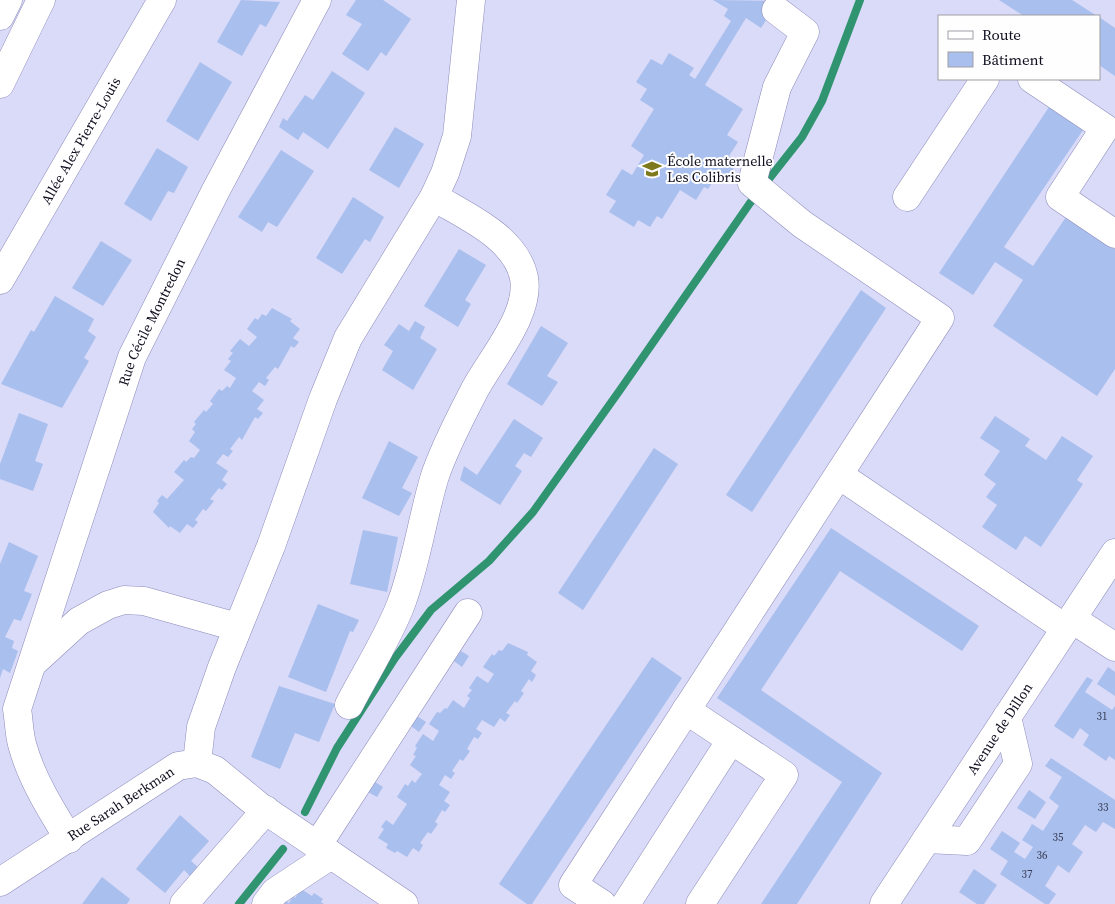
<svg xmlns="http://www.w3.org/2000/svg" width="1115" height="904" font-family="'Source Serif 4',serif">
  <rect width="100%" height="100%" fill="#dadaf9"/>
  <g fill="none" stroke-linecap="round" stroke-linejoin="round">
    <!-- stream -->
    <g stroke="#309470" stroke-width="8">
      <polyline points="305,812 337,748 395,658 431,610 489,561 533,512 620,390 750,203 802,137 822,101 860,0"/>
      <polyline points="239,904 283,849"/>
    </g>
  </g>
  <!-- building -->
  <g fill="#a9bfed">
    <polygon points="241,0 280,2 266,27 260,24 242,56 217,42"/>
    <polygon points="356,0 383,0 411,19 386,56 381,52 368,71 342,54 362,24 346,15"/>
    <polygon points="713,0 778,1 761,28 746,18 705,85 743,109 727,135 738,142 729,156 738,161 725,182 716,177 708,189 704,187 696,200 680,190 662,219 657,216 650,227 638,220 634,227 609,212 616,201 606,195 622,169 632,175 644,155 631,146 654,109 640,100 647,89 636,82 651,59 662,65 669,53 694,68 689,75 695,79 731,21 724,16 728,9"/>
    <polygon points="999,0 1072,0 1097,16 1024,16"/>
    <polygon points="1099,17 1115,28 1115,76 1099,65"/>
    <polygon points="200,62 232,82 198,141 166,121"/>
    <polygon points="332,71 365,93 328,149 303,132 298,140 279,127 283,118 287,121 305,95 313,100"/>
    <polygon points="1053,101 1087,124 1004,247 1033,266 1066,217 1115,249 1115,369 1097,396 993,326 1023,280 995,262 973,295 939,273"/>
    <polygon points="395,127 424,144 399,188 369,170"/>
    <polygon points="157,148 188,167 174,193 168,191 151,221 124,204"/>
    <polygon points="281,150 314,171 277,227 268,222 262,232 238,217"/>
    <polygon points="353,197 384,217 370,242 365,239 342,274 316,258"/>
    <polygon points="101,241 132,260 103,306 72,288"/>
    <polygon points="459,249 486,265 465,300 471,304 458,327 424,306"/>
    <polygon points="861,290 886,308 752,512 726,495"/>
    <polygon points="55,296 94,319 88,331 96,337 84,358 89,361 62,408 1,384 31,330 34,332"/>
    <polygon points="272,308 292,319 290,321 300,329 293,338 299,342 294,348 291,346 278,369 275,367 266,378 269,380 265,386 259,382 252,391 264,400 257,409 263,413 258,419 255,417 242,440 239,437 230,449 233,451 228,457 223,454 216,463 228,471 222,480 227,484 222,490 219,488 210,499 214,501 206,511 203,509 195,520 198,522 193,528 187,524 180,533 170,526 169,528 153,512 159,503 157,501 162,495 167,499 184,480 174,472 184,460 186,462 191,457 194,458 200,450 189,441 195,432 192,429 196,424 194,422 204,410 206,412 213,404 210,401 219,389 222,391 227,386 230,388 236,378 224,370 231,361 228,359 233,353 230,351 240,339 249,346 257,337 247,329 255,318 258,320 262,314 266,316"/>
    <polygon points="415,321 425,327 420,338 437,349 413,390 382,370 393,351 384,345 399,324 409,331"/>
    <polygon points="541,326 568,343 547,376 558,382 542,406 507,384"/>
    <polygon points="19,413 48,424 35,461 43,464 33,491 0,479 0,464"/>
    <polygon points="995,416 1030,439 1025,446 1046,460 1062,436 1093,456 1077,480 1083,484 1041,547 1025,536 1016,550 982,527 997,505 986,497 996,484 984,475 1000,451 980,438"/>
    <polygon points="514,419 543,438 531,457 524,453 515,466 522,471 500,505 460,480 464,466 477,475"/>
    <polygon points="389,441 418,457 402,488 412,493 399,516 362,498"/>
    <polygon points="654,448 678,464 583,610 558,593"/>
    <polygon points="831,528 979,626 962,651 840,571 761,690 882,773 797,904 761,904 842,782 717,698"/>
    <polygon points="363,530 398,537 387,592 350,584"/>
    <polygon points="9,542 38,556 24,591 32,594 21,621 14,619 5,637 14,641 12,648 18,651 10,673 3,669 0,678 0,564"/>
    <polygon points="318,604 359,620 353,632 350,631 326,692 288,677"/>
    <polygon points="508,643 528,652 527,655 537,662 531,671 536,675 532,682 529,679 521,691 524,693 517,703 515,701 506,713 510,715 505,722 500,718 494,727 482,720 476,729 482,733 478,739 474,737 467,749 470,751 463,761 460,759 452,771 455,773 451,779 445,775 439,785 450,792 444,801 450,805 445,812 442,810 435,822 438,824 431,834 428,832 420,843 423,845 419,852 413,848 407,857 397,851 395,853 386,848 388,844 378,838 384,829 381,827 386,820 393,825 407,804 397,797 405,784 408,786 412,780 415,783 422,774 410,765 416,756 413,755 417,748 415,746 423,734 433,741 439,731 429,724 437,712 440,713 445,708 447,709 453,700 464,708 470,698 467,696 472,690 469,688 477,676 488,683 494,674 483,667 492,654 494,656 499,650 502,651"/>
    <polygon points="461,651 469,656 462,667 454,661"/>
    <polygon points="652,657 682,678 532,904 527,904 499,884"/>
    <polygon points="1108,667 1115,672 1115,696 1097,684"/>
    <polygon points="1087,677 1093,680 1085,692 1112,710 1115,706 1115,760 1109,756 1106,761 1083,745 1089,735 1080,728 1073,739 1054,726"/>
    <polygon points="279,686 335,704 319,742 295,733 280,769 251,757"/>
    <polygon points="417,716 426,722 419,732 411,726"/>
    <polygon points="1051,758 1115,800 1115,829 1103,822 1096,832 1085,825 1072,844 1083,852 1069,873 1058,865 1045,886 1056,894 1049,904 1045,904 1000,874 1008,861 990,849 1002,831 1020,843 1014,852 1025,859 1033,847 1022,840 1028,831 1032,824 1043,831 1059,806 1049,798 1062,777 1045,766"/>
    <polygon points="375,782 383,787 377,797 368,792"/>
    <polygon points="1029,790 1046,802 1035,819 1017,808"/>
    <polygon points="180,815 209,841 191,861 199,868 190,876 184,870 165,893 136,869"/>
    <polygon points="974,869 997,885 984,904 977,904 959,892"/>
    <polygon points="102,877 130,899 127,904 82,904"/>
    <polygon points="301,889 312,896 314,893 323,899 321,902 324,904 284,904 286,901 289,903 293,896 295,898"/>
  </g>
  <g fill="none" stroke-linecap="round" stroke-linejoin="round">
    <!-- minor casing -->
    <g stroke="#8d8cbb" stroke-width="29">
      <g id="minor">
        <polyline points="1032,79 1105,128 1060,197 1115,234"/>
        <polyline points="907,197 985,79"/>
        <path id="s1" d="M0,280l162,-280"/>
        <polyline points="839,475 1065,628"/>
        <polyline points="1072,619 1115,647"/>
        <polyline points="33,663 79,621 108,605 124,600 144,601 237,627"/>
        <path d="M349,705c16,-31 40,-69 52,-101 15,-40 21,-84 33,-125 8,-26 26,-61 39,-86 16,-32 58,-78 51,-115 -8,-41 -59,-62 -90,-81"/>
        <polyline points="686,710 784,775 700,904"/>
        <polyline points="197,763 201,727 222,667 271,546 323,399 348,338 434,197 445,173 457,136 471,0"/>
        <path id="s2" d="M69,839c-18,-29 -38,-61 -47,-95 -3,-11 -3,-23 -5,-35l115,-352 84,-167 101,-190"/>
        <polyline points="927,839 967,841 1018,764 1007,717"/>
        <polyline points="317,846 468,613"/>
        <polyline points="184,904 266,810"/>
        <polyline points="266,904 275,892 331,855"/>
        <polyline points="602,904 573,885 940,318 802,224 752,183 777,87 805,32 776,10"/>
        <polyline points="626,904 731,740"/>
        <path id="s3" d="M884,904l231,-351"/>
      </g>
    </g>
    <!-- major casing -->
    <g stroke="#8d8cbb" stroke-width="29">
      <g id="major">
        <polyline points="0,16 8,0"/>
        <polyline points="0,84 41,0"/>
        <path id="s4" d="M0,882l178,-116 19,-3 18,7 44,36 145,98"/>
      </g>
    </g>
    <!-- minor -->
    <use href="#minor" stroke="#fff" stroke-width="28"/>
    <!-- major -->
    <use href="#major" stroke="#fff" stroke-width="28"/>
  </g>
  <!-- icons -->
  <defs>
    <g id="school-bare" transform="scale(1.5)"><path d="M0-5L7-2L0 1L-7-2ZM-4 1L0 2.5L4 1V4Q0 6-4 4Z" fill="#7f791e" stroke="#fefefe" stroke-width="2.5" paint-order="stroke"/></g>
  </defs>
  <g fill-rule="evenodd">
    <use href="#school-bare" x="652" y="169"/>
  </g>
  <g text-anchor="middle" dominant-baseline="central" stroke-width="4" stroke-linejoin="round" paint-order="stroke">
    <!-- number labels -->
    <g font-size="11" fill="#363b53">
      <text x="1102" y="716">31</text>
      <text x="1103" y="807">33</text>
      <text x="1058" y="837">35</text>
      <text x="1042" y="855">36</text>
      <text x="1027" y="874">37</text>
    </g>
    <!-- street labels -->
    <g font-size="14" fill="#100f20" stroke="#fefefe">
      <text stroke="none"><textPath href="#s1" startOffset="161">Allée Alex Pierre-Louis</textPath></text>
      <text stroke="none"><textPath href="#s2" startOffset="552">Rue Cécile Montredon</textPath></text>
      <text stroke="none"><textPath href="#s3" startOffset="210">Avenue de Dillon</textPath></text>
      <text stroke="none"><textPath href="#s4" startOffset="144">Rue Sarah Berkman</textPath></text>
    </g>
    <!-- poi labels -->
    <g font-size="14" fill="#100f20" stroke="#fefefe" text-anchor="start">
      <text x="667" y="161">École maternelle<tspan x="667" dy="16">Les Colibris</tspan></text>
    </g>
  </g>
  <!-- legend -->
  <rect x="938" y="15" width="162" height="65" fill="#fefefe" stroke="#9f9ea5"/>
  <rect x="948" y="31" width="25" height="8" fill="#ffffff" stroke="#9f9ea5"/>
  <text x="982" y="40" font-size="15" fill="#100f20">Route</text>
  <rect x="948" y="52" width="25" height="15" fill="#a9bfed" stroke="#9f9ea5"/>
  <text x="982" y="65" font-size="15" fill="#100f20">Bâtiment</text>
</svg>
